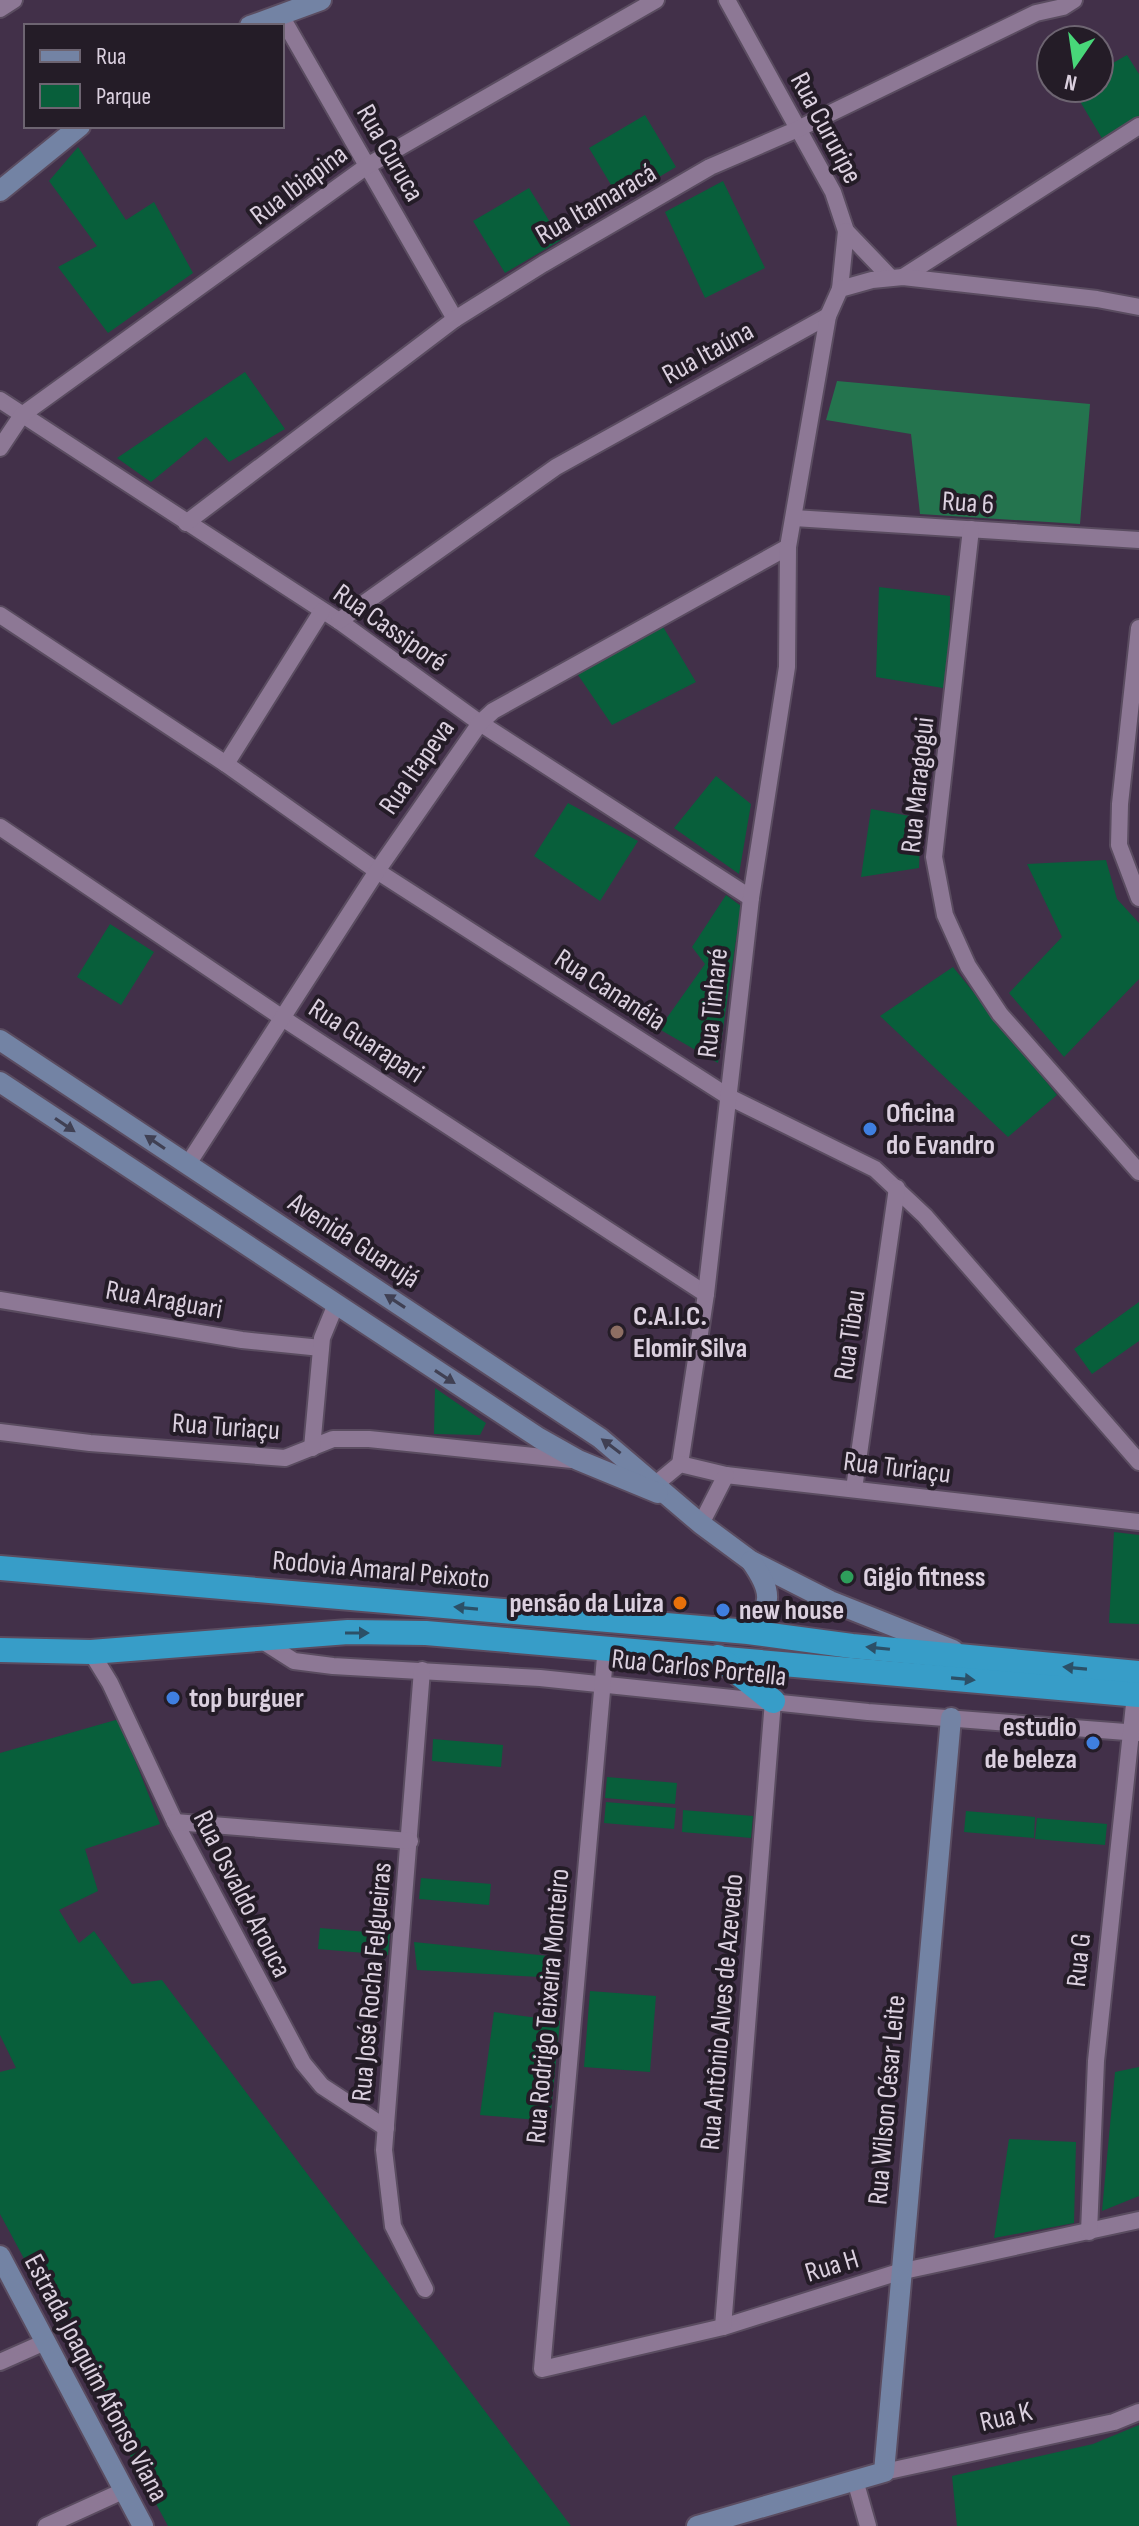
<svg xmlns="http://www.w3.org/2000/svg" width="1139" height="2526" font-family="'Sofia Sans Condensed',sans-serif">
  <rect width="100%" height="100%" fill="#423049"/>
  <!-- green -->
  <g fill="#085f3b">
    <polygon points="1127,55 1139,74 1139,118 1103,140 1072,88 1099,88 1099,71"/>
    <polygon points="645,115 676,167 620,200 589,148"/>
    <polygon points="78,147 126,220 154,202 193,273 108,333 58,267 97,246 49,181"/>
    <polygon points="723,181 765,268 705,298 665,212"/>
    <polygon points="529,188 561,240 505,273 473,221"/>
    <polygon points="245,372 285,429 229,462 206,437 151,482 117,458"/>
    <polygon points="879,587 950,596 949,689 876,677"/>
    <polygon points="662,625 696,682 612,725 576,672"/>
    <polygon points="716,776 751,804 739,874 674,828"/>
    <polygon points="568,803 638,841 600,901 534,856"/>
    <polygon points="871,809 921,818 919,868 861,877"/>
    <polygon points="1106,860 1117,899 1139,923 1139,979 1064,1057 1009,993 1062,937 1027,864"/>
    <polygon points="726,895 741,906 718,1063 659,1029 705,964 692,947"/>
    <polygon points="110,924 154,952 121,1005 77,977"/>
    <polygon points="953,967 1057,1095 1008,1137 880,1016"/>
    <polygon points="1139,1302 1139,1341 1092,1374 1074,1349"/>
    <polygon points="435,1388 486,1423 480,1435 434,1434"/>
    <polygon points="1114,1532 1139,1535 1139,1624 1109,1623"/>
    <polygon points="119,1719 160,1824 85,1849 98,1891 59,1910 79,1943 94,1931 132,1984 162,1980 571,2526 168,2526 0,2214 0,2072 16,2068 0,2035 0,1753"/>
    <polygon points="433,1739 503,1745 501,1767 432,1761"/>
    <polygon points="607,1777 677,1783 675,1804 605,1798"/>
    <polygon points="606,1802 676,1808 674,1829 604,1823"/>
    <polygon points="683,1810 753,1816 751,1838 682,1832"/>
    <polygon points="966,1811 1035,1817 1034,1838 964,1832"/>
    <polygon points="1037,1818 1107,1824 1105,1845 1035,1839"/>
    <polygon points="421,1878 491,1884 489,1905 419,1899"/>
    <polygon points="320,1928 390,1934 388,1955 318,1949"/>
    <polygon points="414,1942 558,1957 557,1978 417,1970"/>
    <polygon points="590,1991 656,1996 650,2072 584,2067"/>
    <polygon points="494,2012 560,2021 550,2121 480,2115"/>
    <polygon points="1139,2067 1139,2196 1102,2211 1115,2072"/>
    <polygon points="1009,2139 1076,2142 1074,2223 994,2238"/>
    <polygon points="1139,2425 1139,2526 957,2526 952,2476 1093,2444"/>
  </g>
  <!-- forest -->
  <polygon fill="#24744e" points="837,381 1090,404 1080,524 920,514 911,434 826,420"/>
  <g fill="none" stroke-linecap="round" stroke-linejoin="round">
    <!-- street casing -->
    <g stroke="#5a4c60" stroke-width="20">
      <g id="street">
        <polyline points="727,0 833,192 846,231 840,289"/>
        <polyline points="0,9 14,0"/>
        <polyline points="280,14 455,319"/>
        <polyline points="846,231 890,277"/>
        <polyline points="903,277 1139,126"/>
        <polyline points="0,400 339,621 480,723 751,898"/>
        <polyline points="0,448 22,415 367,166 656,0"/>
        <polyline points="794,518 1139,540"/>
        <polyline points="186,523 455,319 543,264 710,167 798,129 1036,13 1063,7 1074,0"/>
        <polyline points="971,529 934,857 945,915 968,966 1000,1014 1139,1172"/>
        <polyline points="0,615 226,764 377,871 729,1097 875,1169 925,1216 1139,1462"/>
        <polyline points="339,621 556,467 828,316"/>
        <polyline points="1139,628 1120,804 1119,845 1139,898"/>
        <polyline points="226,764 322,611"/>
        <polyline points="0,827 284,1019 706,1294"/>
        <polyline points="188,1164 377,871 480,723 493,711 788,547 828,316 840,289 872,280 903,277 1097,299 1139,307"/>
        <polyline points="0,1300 242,1340 321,1348"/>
        <polyline points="0,1432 90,1443 285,1458 333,1439 369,1439 572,1460"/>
        <polyline points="312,1448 322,1338 336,1304"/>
        <polyline points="680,1464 706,1294 751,898 787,667 788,547"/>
        <polyline points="657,1483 680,1464 726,1475 1139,1522"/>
        <polyline points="854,1489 897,1188"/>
        <polyline points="701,1524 726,1475"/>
        <polyline points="261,1640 294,1661 333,1666 540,1678 868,1712 1139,1733"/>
        <polyline points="606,1646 542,2369 723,2327 899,2272 1139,2220"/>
        <polyline points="91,1652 110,1683 175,1822 303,2063 322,2086 386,2128"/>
        <polyline points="422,1670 384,2150 393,2226 425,2289"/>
        <polyline points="175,1822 410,1841"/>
        <polyline points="1089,2232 1096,2061 1135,1695"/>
        <polyline points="723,2327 773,1701"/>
        <polyline points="0,2362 45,2342"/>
        <polyline points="884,2472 1114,2422 1139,2412"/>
        <polyline points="855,2480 868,2526"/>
        <polyline points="46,2526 125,2490"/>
      </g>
    </g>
    <!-- secondary casing -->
    <g stroke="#5a4c60" stroke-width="24">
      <g id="secondary">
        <polyline points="250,26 321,0"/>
        <polyline points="0,191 80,126"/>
        <polyline points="0,1040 600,1438 701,1524 751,1561 830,1601 953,1650"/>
        <polyline points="0,1082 539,1438 578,1460 658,1493"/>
        <path d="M748,1632c26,-28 24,-41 3,-71"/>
        <polyline points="0,2256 143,2526"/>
        <polyline points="697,2526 884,2472 951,1718"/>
      </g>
    </g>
    <!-- highway casing -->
    <g stroke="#5a4c60" stroke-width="28">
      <g id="highway">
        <polyline points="0,1568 748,1632 852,1646 1139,1673"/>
        <polyline points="0,1650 91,1652 348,1632 426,1633 1139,1695"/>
        <polyline points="718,1657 773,1701"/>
      </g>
    </g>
    <!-- street -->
    <use href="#street" stroke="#8d7895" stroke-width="16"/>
    <!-- secondary -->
    <use href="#secondary" stroke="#7383a4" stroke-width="20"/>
    <!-- highway -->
    <use href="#highway" stroke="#379dc8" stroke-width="24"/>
  </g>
  <!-- one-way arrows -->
  <defs><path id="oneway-solid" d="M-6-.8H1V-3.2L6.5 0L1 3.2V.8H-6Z" transform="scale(2)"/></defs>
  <g fill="#404053">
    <use href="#oneway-solid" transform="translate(65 1125) rotate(34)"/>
    <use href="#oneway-solid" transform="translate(155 1142) rotate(-146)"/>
    <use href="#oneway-solid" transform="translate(395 1301) rotate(-147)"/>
    <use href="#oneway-solid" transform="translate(445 1377) rotate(33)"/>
    <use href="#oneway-solid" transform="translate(611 1446) rotate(-143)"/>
  </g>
  <g fill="#2c5067">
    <use href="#oneway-solid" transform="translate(466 1608) rotate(-175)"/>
    <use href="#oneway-solid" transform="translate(357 1633)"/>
    <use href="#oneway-solid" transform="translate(878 1648) rotate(-174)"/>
    <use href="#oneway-solid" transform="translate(1075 1668) rotate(-175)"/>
    <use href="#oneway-solid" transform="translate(963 1679) rotate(5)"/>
  </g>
  <!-- markers -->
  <g fill="#3f7fe0" stroke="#241c27" stroke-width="3">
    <circle cx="870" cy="1129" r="8"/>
    <circle cx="723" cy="1610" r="8"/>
    <circle cx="173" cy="1698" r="8"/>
    <circle cx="1093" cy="1743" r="8"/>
  </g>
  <circle fill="#8d6e63" stroke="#241c27" stroke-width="3" cx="617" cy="1332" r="8"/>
  <circle fill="#2e9e5b" stroke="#241c27" stroke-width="3" cx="847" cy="1577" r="8"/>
  <circle fill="#e8710a" stroke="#241c27" stroke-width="3" cx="680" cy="1603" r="8"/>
  <g text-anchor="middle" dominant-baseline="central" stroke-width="8" stroke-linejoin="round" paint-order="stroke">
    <!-- street labels -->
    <g font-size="28" fill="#dbd0df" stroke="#241c27">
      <text transform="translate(826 128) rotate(62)">Rua Cururipe</text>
      <text transform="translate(390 153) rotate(60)">Rua Curuca</text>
      <text transform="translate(299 185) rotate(-37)">Rua Ibiapina</text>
      <text transform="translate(596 204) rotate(-30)">Rua Itamaracá</text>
      <text transform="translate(708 353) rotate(-29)">Rua Itaúna</text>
      <text transform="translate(968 503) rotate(4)">Rua 6</text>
      <text transform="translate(390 628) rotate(35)">Rua Cassiporé</text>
      <text transform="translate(417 767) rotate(-55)">Rua Itapeva</text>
      <text transform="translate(918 785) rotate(-84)">Rua Maragogui</text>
      <text transform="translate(610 990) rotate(33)">Rua Cananéia</text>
      <text transform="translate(713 1003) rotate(-84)">Rua Tinharé</text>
      <text transform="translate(366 1041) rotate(33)">Rua Guarapari</text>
      <text transform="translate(354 1241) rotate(33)">Avenida Guarujá</text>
      <text transform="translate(164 1300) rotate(10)">Rua Araguari</text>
      <text transform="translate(850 1335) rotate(-82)">Rua Tibau</text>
      <text transform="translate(226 1427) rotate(4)">Rua Turiaçu</text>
      <text transform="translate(897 1468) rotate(7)">Rua Turiaçu</text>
      <text transform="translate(381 1570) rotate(5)">Rodovia Amaral Peixoto</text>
      <text transform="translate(699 1668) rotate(6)">Rua Carlos Portella</text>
      <text transform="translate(242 1894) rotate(63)">Rua Osvaldo Arouca</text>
      <text transform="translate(1079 1960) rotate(-84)">Rua G</text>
      <text transform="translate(372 1982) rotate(-85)">Rua José Rocha Felgueiras</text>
      <text transform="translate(548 2006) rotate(-85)">Rua Rodrigo Teixeira Monteiro</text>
      <text transform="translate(722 2012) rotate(-85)">Rua Antônio Alves de Azevedo</text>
      <text transform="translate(887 2100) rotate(-85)">Rua Wilson César Leite</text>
      <text transform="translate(832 2266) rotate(-17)">Rua H</text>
      <text transform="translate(96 2378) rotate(62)">Estrada Joaquim Afonso Viana</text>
      <text transform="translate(1006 2417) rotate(-13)">Rua K</text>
    </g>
    <!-- poi labels -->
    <g font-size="28" font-weight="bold" fill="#dbd0df" stroke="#241c27" text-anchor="start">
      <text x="886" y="1113">Oficina<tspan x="886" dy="32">do Evandro</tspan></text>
      <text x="633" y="1316">C.A.I.C.<tspan x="633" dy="32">Elomir Silva</tspan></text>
      <text x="863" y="1577">Gigio fitness</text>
      <text x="664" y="1603" text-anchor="end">pensão da Luiza</text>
      <text x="739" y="1610">new house</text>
      <text x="189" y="1698">top burguer</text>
      <text x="1077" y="1727" text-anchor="end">estudio<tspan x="1077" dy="32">de beleza</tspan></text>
    </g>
  </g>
  <!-- legend -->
  <rect x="24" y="24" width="260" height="104" fill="#241c27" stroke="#6d6471" stroke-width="2"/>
  <rect x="40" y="50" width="40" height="12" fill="#7383a4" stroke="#6d6471" stroke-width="2"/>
  <text x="96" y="64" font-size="24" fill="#dbd0df">Rua</text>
  <rect x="40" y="84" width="40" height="24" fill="#085f3b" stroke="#6d6471" stroke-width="2"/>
  <text x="96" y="104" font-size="24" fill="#dbd0df">Parque</text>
  <!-- north arrow -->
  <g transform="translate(1075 64) rotate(193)"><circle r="38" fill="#241c27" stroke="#6d6471" stroke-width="2"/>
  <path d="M0-6L14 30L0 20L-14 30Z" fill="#48d779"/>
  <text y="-12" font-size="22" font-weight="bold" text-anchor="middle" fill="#dbd0df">N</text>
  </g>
</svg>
